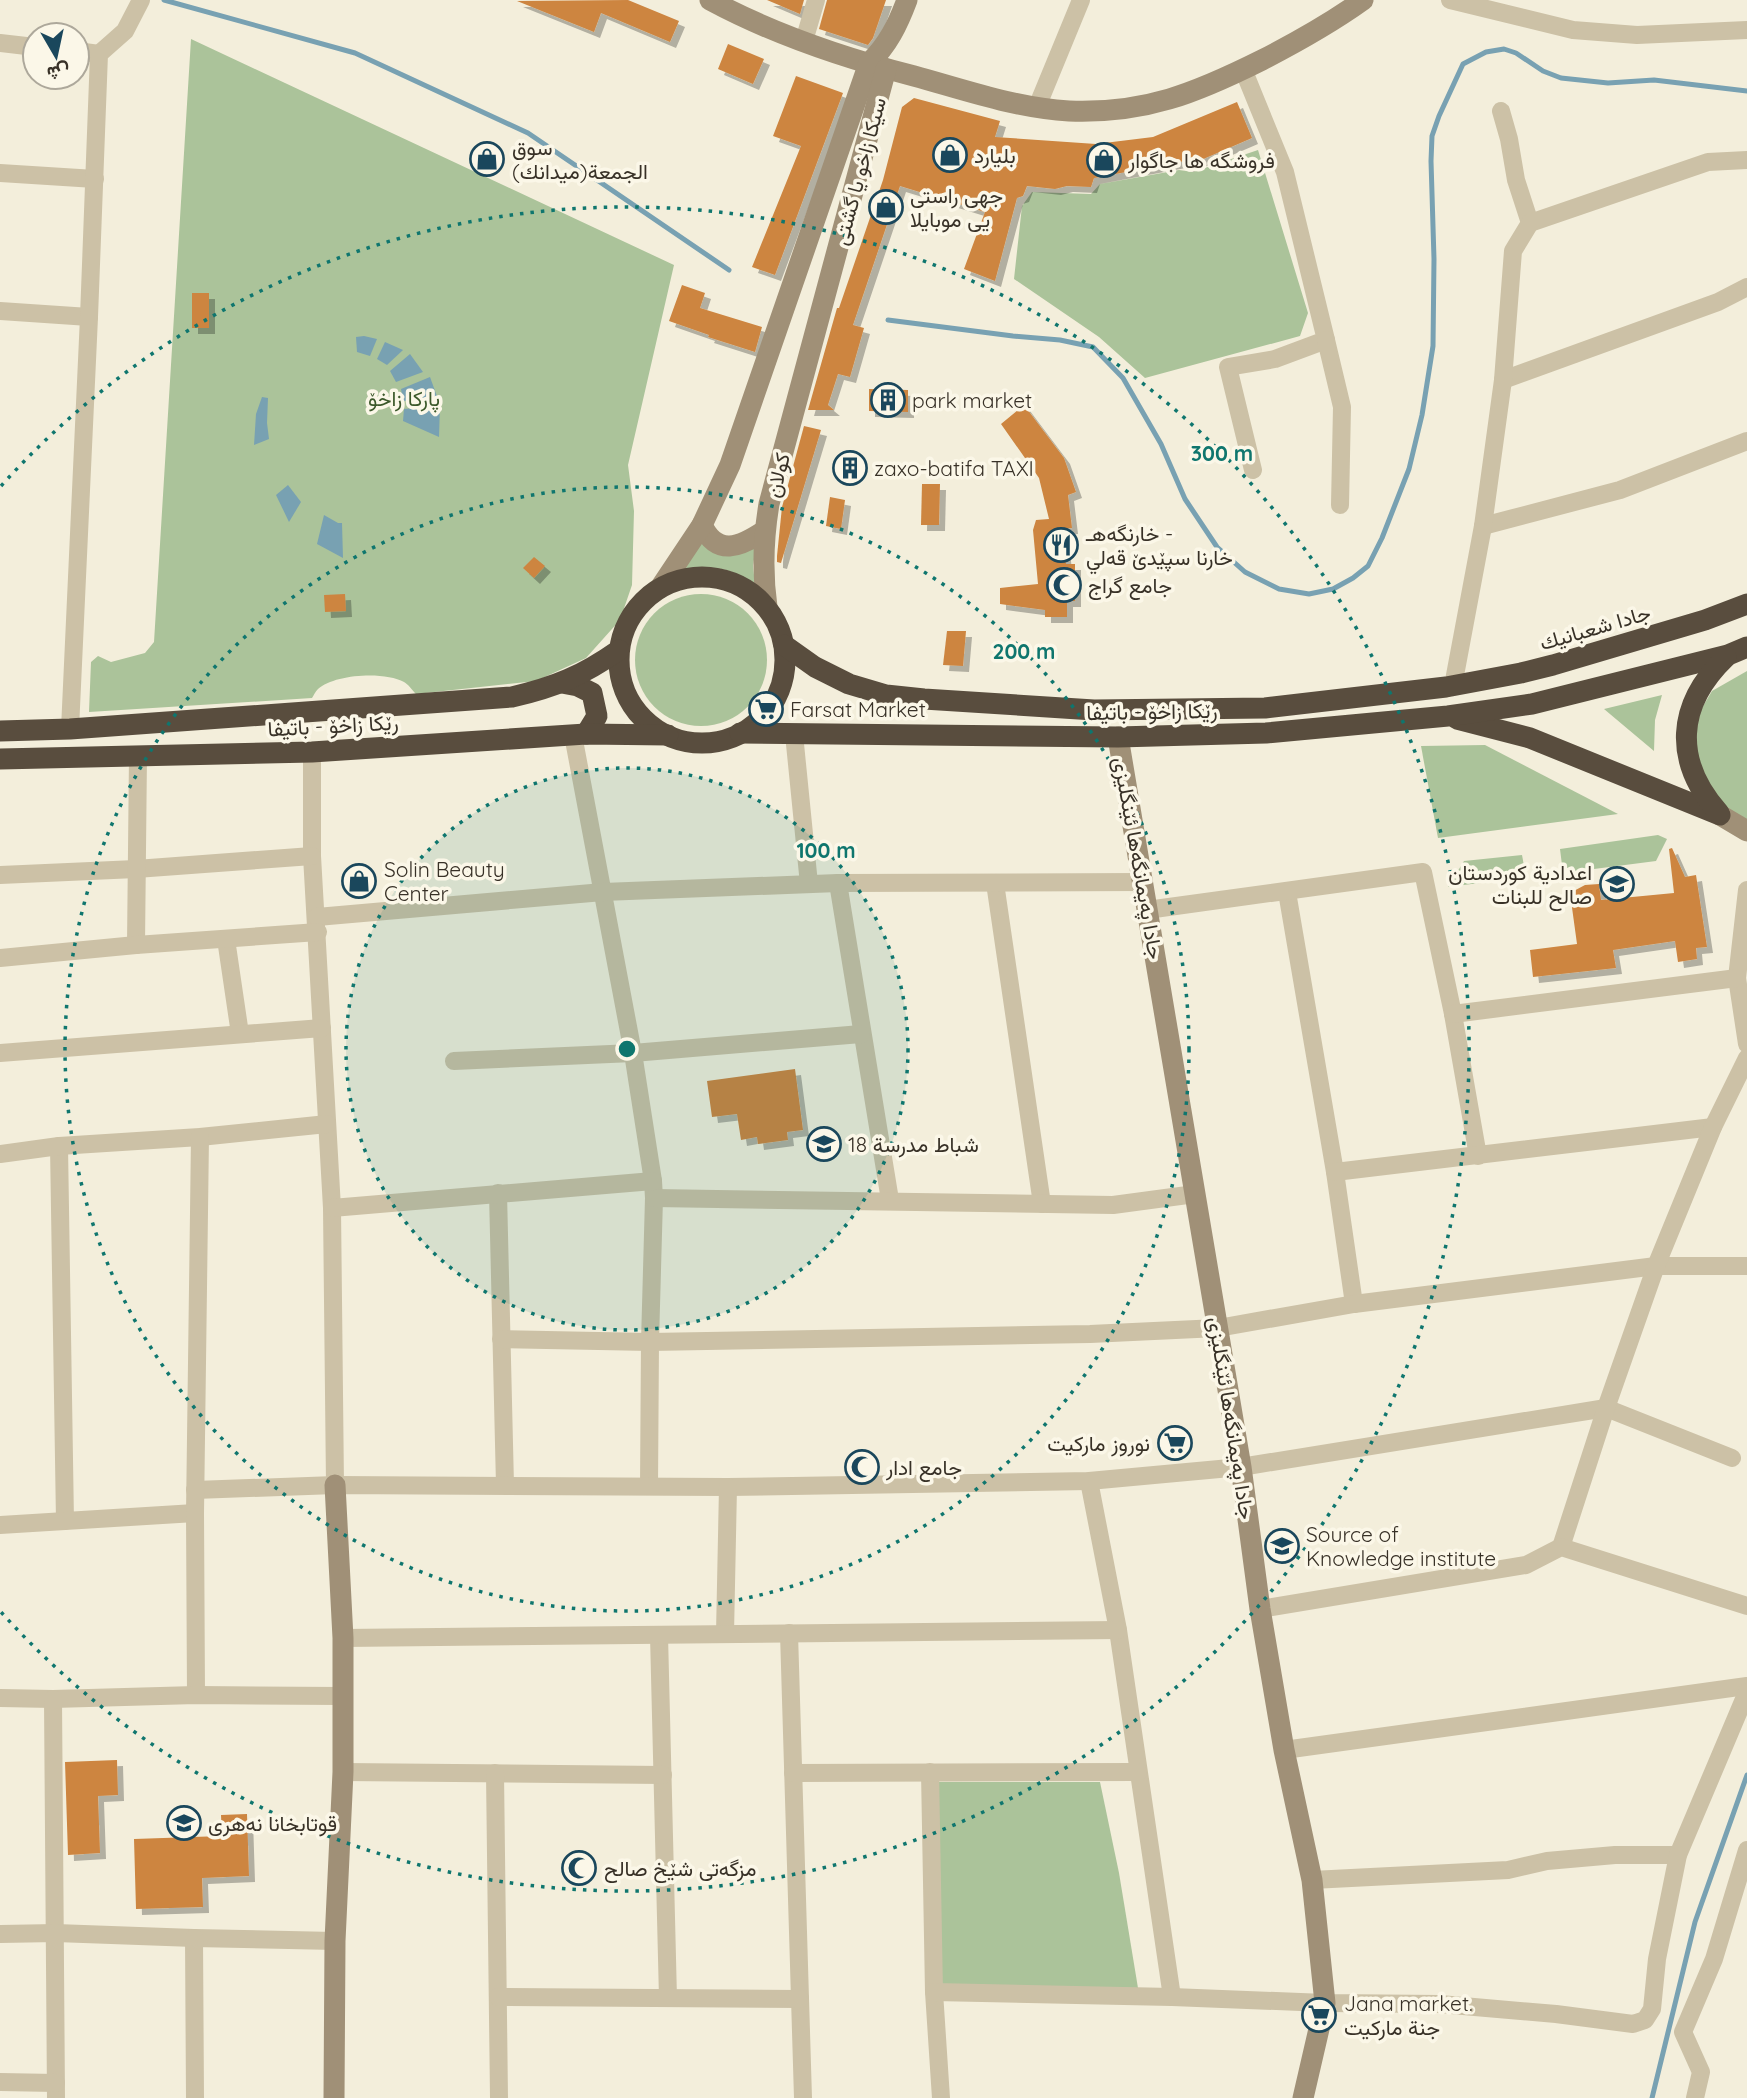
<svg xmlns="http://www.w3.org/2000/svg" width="1747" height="2098" font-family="Quicksand,Vazirmatn,sans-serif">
  <defs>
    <filter id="shadow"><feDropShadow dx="6" dy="6" stdDeviation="0" flood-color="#0004"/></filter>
  </defs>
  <rect width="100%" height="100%" fill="#f3eedb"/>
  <!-- green -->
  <g fill="#abc39a">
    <path d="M191,39l483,226 -46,200 6,46 -2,74 -12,35 -34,38 -50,23 -120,13c-4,-4 -8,-10 -12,-12 -19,-11 -70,-8 -86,7 -3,3 -4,6 -6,9l-223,14 2,-50 7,-6 13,6 34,-9 9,-11z"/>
    <polygon points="1258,150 1308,313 1300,336 1145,378 1099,337 1014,279 1022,206 1032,192 1091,194 1100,184 1179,170 1193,172"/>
    <path d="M702,537l55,6 -4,22 2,20c-24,-18 -45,-21 -73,-13z"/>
    <circle cx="701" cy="660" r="66"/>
    <polygon points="1747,671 1747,822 1715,805 1694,761 1693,723 1712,691"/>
    <polygon points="1662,695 1655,720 1654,751 1604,709"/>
    <polygon points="1485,745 1618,814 1438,838 1421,746"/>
    <polygon points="1658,835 1667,839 1656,861 1563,873 1560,849"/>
    <polygon points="1522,855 1526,877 1448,887 1464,861"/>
    <polygon points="930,1782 1100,1782 1119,1873 1138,1988 940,1985"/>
  </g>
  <!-- water -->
  <g fill="#78a1b2">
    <polygon points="364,336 377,339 370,356 357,352 356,337"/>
    <polygon points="385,342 403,350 387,365 377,359"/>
    <polygon points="410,354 423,372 396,382 390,371"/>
    <polygon points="430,377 438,399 403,401 401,389"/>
    <polygon points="262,397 268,398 267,423 269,439 254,445 256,414"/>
    <polygon points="440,406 439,437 403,421 404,409"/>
    <polygon points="288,485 301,502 289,522 276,495"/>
    <polygon points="324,515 338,523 342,523 343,558 317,544"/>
  </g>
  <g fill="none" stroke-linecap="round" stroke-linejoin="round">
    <!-- stream -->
    <g stroke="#78a1b2" stroke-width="5">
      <polyline points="164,0 355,53 528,133 729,270"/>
      <polyline points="888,320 1013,336 1060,340 1093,347 1123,378 1161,444 1185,499 1217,547 1245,572 1279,589 1309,594 1333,589 1353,578 1368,566 1382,538 1409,469 1422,415 1433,346 1434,259 1431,161 1432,136 1439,116 1463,64 1486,52 1504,49 1516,53 1543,71 1561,78 1608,83 1654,80 1747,91"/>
      <polyline points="1652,2098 1695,1922 1747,1775"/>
    </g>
  </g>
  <!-- building -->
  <g fill="#cd8540" filter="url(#shadow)">
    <polygon points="628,0 679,21 670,42 601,13 594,32 517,1"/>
    <polygon points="767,0 804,0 800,14"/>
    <polygon points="827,0 886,0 873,38 868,45 819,29"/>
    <polygon points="728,44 764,59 753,84 718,69"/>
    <polygon points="796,76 843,93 775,275 752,267 801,146 773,136"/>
    <polygon points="914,98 1000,121 995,137 1096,144 1153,137 1237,102 1252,138 1187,166 1185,161 1094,178 1091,187 1067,186 1055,189 1027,186 1023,196 1017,198 995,281 964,269 985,212 900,186 853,325 864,328 850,377 838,374 828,405 834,410 808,410 837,308 839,308 883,180 902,107"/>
    <polygon points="682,285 705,293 700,308 762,327 755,352 708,337 709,335 669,321"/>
    <rect x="192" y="293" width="17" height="35"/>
    <polygon points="869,389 908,390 908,412 869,411"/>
    <polygon points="1024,405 1064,458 1076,492 1068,495 1072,528 1062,529 1066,564 1075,564 1075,601 1067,601 1067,617 1045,617 1045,610 1000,604 1000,588 1038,584 1033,530 1036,520 1049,519 1039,478 1001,424"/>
    <polygon points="804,426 821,430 781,563 777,562 777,556 782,507"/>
    <polygon points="922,484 940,484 939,525 921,525"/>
    <polygon points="830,497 845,500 841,529 826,526"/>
    <polygon points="534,557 545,566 534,578 523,568"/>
    <polygon points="345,594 346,611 325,612 324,595"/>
    <polygon points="947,631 966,631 963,666 943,665"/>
    <polygon points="1672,848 1685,877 1696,875 1707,947 1696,948 1697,959 1678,962 1675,941 1613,950 1616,968 1533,977 1530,950 1577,944 1570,893 1585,885 1599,884 1601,900 1674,893 1669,849"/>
    <polygon points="795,1069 803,1130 787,1132 788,1140 758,1144 757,1137 741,1140 737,1114 712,1117 707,1081"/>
    <polygon points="117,1760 118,1795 98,1796 100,1853 68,1855 65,1762"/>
    <polygon points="247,1814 249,1876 202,1878 203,1907 136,1909 134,1839 222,1836 221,1815"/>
  </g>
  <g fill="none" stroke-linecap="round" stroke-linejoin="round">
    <!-- street -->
    <g stroke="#ccc1a6" stroke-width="18">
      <polyline points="1450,0 1573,30 1637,35 1747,30"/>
      <polyline points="804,41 816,0"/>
      <polyline points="0,43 35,47"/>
      <polyline points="77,51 99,54"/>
      <polyline points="1243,69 1285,172 1326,340 1275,359 1228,367 1253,470"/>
      <polyline points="1037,107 1081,0"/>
      <polyline points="1501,111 1509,139 1516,180 1530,223"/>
      <polyline points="0,173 95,179"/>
      <polyline points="0,311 89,317"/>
      <polyline points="1326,340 1342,407 1340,505"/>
      <polyline points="1503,380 1718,302 1747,287"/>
      <polyline points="1483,526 1620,490 1747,441"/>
      <polyline points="1453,686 1483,526 1503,380 1513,251 1530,223 1708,162 1747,160"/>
      <polyline points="70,729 89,317 99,54 125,31 141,0"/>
      <polyline points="794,734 809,884"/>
      <polyline points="573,735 633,1053 653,1181 654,1198 650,1342 649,1486"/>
      <polyline points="312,752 312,856 332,1208 335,1485"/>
      <polyline points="0,875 136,869 312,856"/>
      <polyline points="838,883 890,1200"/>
      <polyline points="995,883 1042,1204"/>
      <polyline points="1747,890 1737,978 1747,1044"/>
      <polyline points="1287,892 1335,1172 1354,1304"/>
      <polyline points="1147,910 1423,872 1453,1014 1478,1156"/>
      <polyline points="317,917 603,892 838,883 1142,882"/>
      <polyline points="226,939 240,1034"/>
      <polyline points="136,945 138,755"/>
      <polyline points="0,958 136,945 318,932"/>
      <polyline points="1453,1014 1737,978"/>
      <polyline points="0,1053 322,1028"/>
      <polyline points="454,1061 633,1053 861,1034"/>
      <polyline points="59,1146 65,1521"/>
      <polyline points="0,1154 59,1146 200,1137 327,1124"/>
      <polyline points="1335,1172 1713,1127"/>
      <polyline points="498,1193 505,1485"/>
      <polyline points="654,1198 1113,1205 1195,1194"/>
      <polyline points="332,1208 653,1181"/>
      <polyline points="501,1339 650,1342 1090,1334 1218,1328 1354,1304 1656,1266 1747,1266"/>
      <polyline points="1089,1481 1118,1630 1172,1997"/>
      <polyline points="195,1490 335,1485 728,1487 1089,1481 1241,1467 1606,1408 1732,1458"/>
      <polyline points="0,1525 195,1513"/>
      <polyline points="1561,1547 1606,1408 1656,1266 1713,1127 1747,1058"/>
      <polyline points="1260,1609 1526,1565 1561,1547 1747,1606"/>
      <polyline points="789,1633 803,2098"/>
      <polyline points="725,1634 728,1487"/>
      <polyline points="659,1635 668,1998"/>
      <polyline points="343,1638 1118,1630"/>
      <polyline points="196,1695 195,1513 200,1137"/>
      <polyline points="0,1698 53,1699 196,1695 342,1696"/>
      <polyline points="53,1699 56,2098"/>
      <polyline points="1284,1750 1747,1686"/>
      <polyline points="343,1772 663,1775"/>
      <polyline points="930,1772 934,1992 941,2098"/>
      <polyline points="495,1773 499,2098"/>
      <polyline points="793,1773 1138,1772"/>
      <polyline points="1312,1880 1508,1870 1547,1861 1615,1855 1678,1855"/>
      <polyline points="0,1934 56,1933 194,1938 335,1941"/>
      <polyline points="194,1938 195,2098"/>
      <polyline points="934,1992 1172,1997 1325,2003 1440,2004 1556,2014 1633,2024 1645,2020 1652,2009 1657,1959 1678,1855 1747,1692"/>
      <polyline points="498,1997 800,1999"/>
      <polyline points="0,2082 56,2083"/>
      <polyline points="1695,2098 1701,2072 1683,2032 1714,1959 1747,1850"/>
    </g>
    <!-- secondary -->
    <g stroke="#a09077" stroke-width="21">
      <path d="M710,0c63,34 134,58 204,76 51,14 102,32 155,35 76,3 127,-18 193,-51 35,-18 69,-37 101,-60"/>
      <path d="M702,525c15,32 38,22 62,6"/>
      <path d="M660,588l42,-63 28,-60 139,-402c19,-18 29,-39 38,-63"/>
      <path d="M767,607c-5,-35 -4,-67 2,-103l117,-435"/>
      <polyline points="1118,737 1241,1467 1260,1609 1284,1750 1312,1880 1325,2003 1303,2098"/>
      <polyline points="1720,815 1747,831"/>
      <polyline points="334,2098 335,1941 343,1772 343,1638 335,1485"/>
    </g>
    <!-- highway -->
    <g stroke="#594d3e" stroke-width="21">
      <circle cx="702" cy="660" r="83"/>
      <polyline points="784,645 815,667 849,684 886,695 924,699 1094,710 1265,708 1446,687 1521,673 1553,665 1705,620 1747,604"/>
      <polyline points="562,683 578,686 592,693 597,716 586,734"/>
      <polyline points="1457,719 1530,738 1720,815"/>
      <path d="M0,731l70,-2 442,-32c43,-10 70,-21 107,-47"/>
      <polyline points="740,733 1118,737 1266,733 1448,716 1532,704 1728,655 1747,647"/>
      <polyline points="0,759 312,752 586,734 668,735"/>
      <path d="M1719,813c-46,-52 -43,-108 7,-156"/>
    </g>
  </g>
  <!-- distance rings -->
  <circle cx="627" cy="1049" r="281" fill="#0f766e" fill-opacity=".12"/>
  <g fill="none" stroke="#0f766e" stroke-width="3.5" stroke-dasharray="3.5 7">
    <circle cx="627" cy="1049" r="281"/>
    <circle cx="627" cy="1049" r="562"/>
    <path d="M1 486A842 842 0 1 1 1 1612"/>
  </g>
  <!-- icons -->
  <defs>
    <g id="shop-ring" transform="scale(1.75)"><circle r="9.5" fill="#fbf7e8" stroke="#1a475c" stroke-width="1.5"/><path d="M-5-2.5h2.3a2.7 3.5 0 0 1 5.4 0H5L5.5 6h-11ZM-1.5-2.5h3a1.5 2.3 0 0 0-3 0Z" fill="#1a475c"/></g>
    <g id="building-ring" transform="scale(1.75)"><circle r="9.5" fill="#fbf7e8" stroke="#1a475c" stroke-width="1.5"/><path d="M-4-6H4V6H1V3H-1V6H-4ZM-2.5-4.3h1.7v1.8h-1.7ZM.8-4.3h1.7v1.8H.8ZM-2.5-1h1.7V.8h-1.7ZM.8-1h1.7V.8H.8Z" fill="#1a475c"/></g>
    <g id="restaurant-ring" transform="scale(1.75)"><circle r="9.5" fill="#fbf7e8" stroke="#1a475c" stroke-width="1.5"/><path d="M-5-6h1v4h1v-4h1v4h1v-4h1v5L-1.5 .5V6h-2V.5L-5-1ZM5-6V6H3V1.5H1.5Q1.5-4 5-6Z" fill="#1a475c"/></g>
    <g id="mosque-ring" transform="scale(1.75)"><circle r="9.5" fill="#fbf7e8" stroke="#1a475c" stroke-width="1.5"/><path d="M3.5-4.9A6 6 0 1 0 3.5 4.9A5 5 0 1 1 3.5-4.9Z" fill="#1a475c"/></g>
    <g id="supermarket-ring" transform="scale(1.75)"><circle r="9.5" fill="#fbf7e8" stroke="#1a475c" stroke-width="1.5"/><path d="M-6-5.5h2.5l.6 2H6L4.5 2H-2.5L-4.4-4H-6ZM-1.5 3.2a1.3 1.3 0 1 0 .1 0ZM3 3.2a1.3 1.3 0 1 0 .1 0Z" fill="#1a475c"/></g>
    <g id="school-ring" transform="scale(1.75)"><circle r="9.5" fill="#fbf7e8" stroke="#1a475c" stroke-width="1.5"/><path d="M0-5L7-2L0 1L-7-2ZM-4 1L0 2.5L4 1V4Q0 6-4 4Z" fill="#1a475c"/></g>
  </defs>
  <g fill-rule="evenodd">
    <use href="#shop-ring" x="950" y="155"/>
    <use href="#shop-ring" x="487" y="159"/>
    <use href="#shop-ring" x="1104" y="160"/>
    <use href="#shop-ring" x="886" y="207"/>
    <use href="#building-ring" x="888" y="400"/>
    <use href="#building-ring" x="850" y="468"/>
    <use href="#restaurant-ring" x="1061" y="545"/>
    <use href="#mosque-ring" x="1064" y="585"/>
    <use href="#supermarket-ring" x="766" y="709"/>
    <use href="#shop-ring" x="359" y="881"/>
    <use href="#school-ring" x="1617" y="884"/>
    <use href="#school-ring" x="824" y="1144"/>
    <use href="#supermarket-ring" x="1175" y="1443"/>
    <use href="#mosque-ring" x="862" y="1467"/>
    <use href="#school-ring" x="1282" y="1546"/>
    <use href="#school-ring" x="184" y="1823"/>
    <use href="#mosque-ring" x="579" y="1868"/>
    <use href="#supermarket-ring" x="1319" y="2015"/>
  </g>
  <g text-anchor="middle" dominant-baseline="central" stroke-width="7" stroke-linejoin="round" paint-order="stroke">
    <!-- poi labels -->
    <g font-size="21" fill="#383127" stroke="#fbf7e8" text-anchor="start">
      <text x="512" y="147">سوق<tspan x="512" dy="24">الجمعة(ميدانك)</tspan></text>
      <text x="974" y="155">بليارد</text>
      <text x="1128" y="160">فروشگه ها جاگوار</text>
      <text x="910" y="195">جهى راستى<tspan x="910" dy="24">يى موبايلا</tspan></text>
      <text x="912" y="400">park market</text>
      <text x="874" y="468">zaxo-batifa TAXI</text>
      <text x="1086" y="533">خارنگه‌هـ -<tspan x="1086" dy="24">خارنا سپێدێ قه‌لي</tspan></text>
      <text x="1088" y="585">جامع گراج</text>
      <text x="790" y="709">Farsat Market</text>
      <text x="384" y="869">Solin Beauty<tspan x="384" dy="24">Center</tspan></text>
      <text x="1592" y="872" text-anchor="end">اعدادية كوردستان<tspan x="1592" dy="24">صالح للبنات</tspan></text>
      <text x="848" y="1144">18 شباط مدرسة</text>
      <text x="1150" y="1443" text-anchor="end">نوروز ماركيت</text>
      <text x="886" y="1467">جامع ادار</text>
      <text x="1306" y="1534">Source of<tspan x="1306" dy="24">Knowledge institute</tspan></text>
      <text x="208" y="1823">قوتابخانا نەهری</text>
      <text x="604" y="1868">مزگەتی شێخ صالح</text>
      <text x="1344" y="2003">Jana market.<tspan x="1344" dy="24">جنة ماركيت</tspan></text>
    </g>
    <!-- street labels -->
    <g font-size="21" fill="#383127" stroke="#fbf7e8">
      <text transform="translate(859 171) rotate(-75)">سیکا زاخو یا گشتى</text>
      <text transform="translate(777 475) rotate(-76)">كولان</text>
      <text transform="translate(1595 627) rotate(-16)">جادا شعبانيك</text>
      <text transform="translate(1152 711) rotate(-1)">رێکا زاخۆ - باتیفا</text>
      <text transform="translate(333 725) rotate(-3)">رێکا زاخۆ - باتیفا</text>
      <text transform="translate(1139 858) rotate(80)">جادا په‌يمانگه‌ها ئێنگليزى</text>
      <text transform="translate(1232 1418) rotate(81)">جادا په‌يمانگه‌ها ئێنگليزى</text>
    </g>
    <!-- park labels -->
    <g font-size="21" fill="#3b582a" stroke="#fbf7e8">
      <text x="404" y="398">پارکا زاخۆ</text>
    </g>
  </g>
  <circle cx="627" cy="1049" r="10" fill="#0f766e" stroke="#fbf7e8" stroke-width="3.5"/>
  <g font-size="21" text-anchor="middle" font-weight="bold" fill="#0f766e" stroke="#fbf7e8" stroke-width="7" stroke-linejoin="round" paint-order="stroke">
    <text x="1222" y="461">300 m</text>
    <text x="1024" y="659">200 m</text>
    <text x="826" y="858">100 m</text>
  </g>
  <!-- north arrow -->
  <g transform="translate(56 56) rotate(171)"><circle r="33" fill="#fbf7e8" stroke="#ada89b" stroke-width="2"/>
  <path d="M0-5L12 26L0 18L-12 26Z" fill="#1a475c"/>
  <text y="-10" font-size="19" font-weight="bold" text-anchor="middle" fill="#383127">ش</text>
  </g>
</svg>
